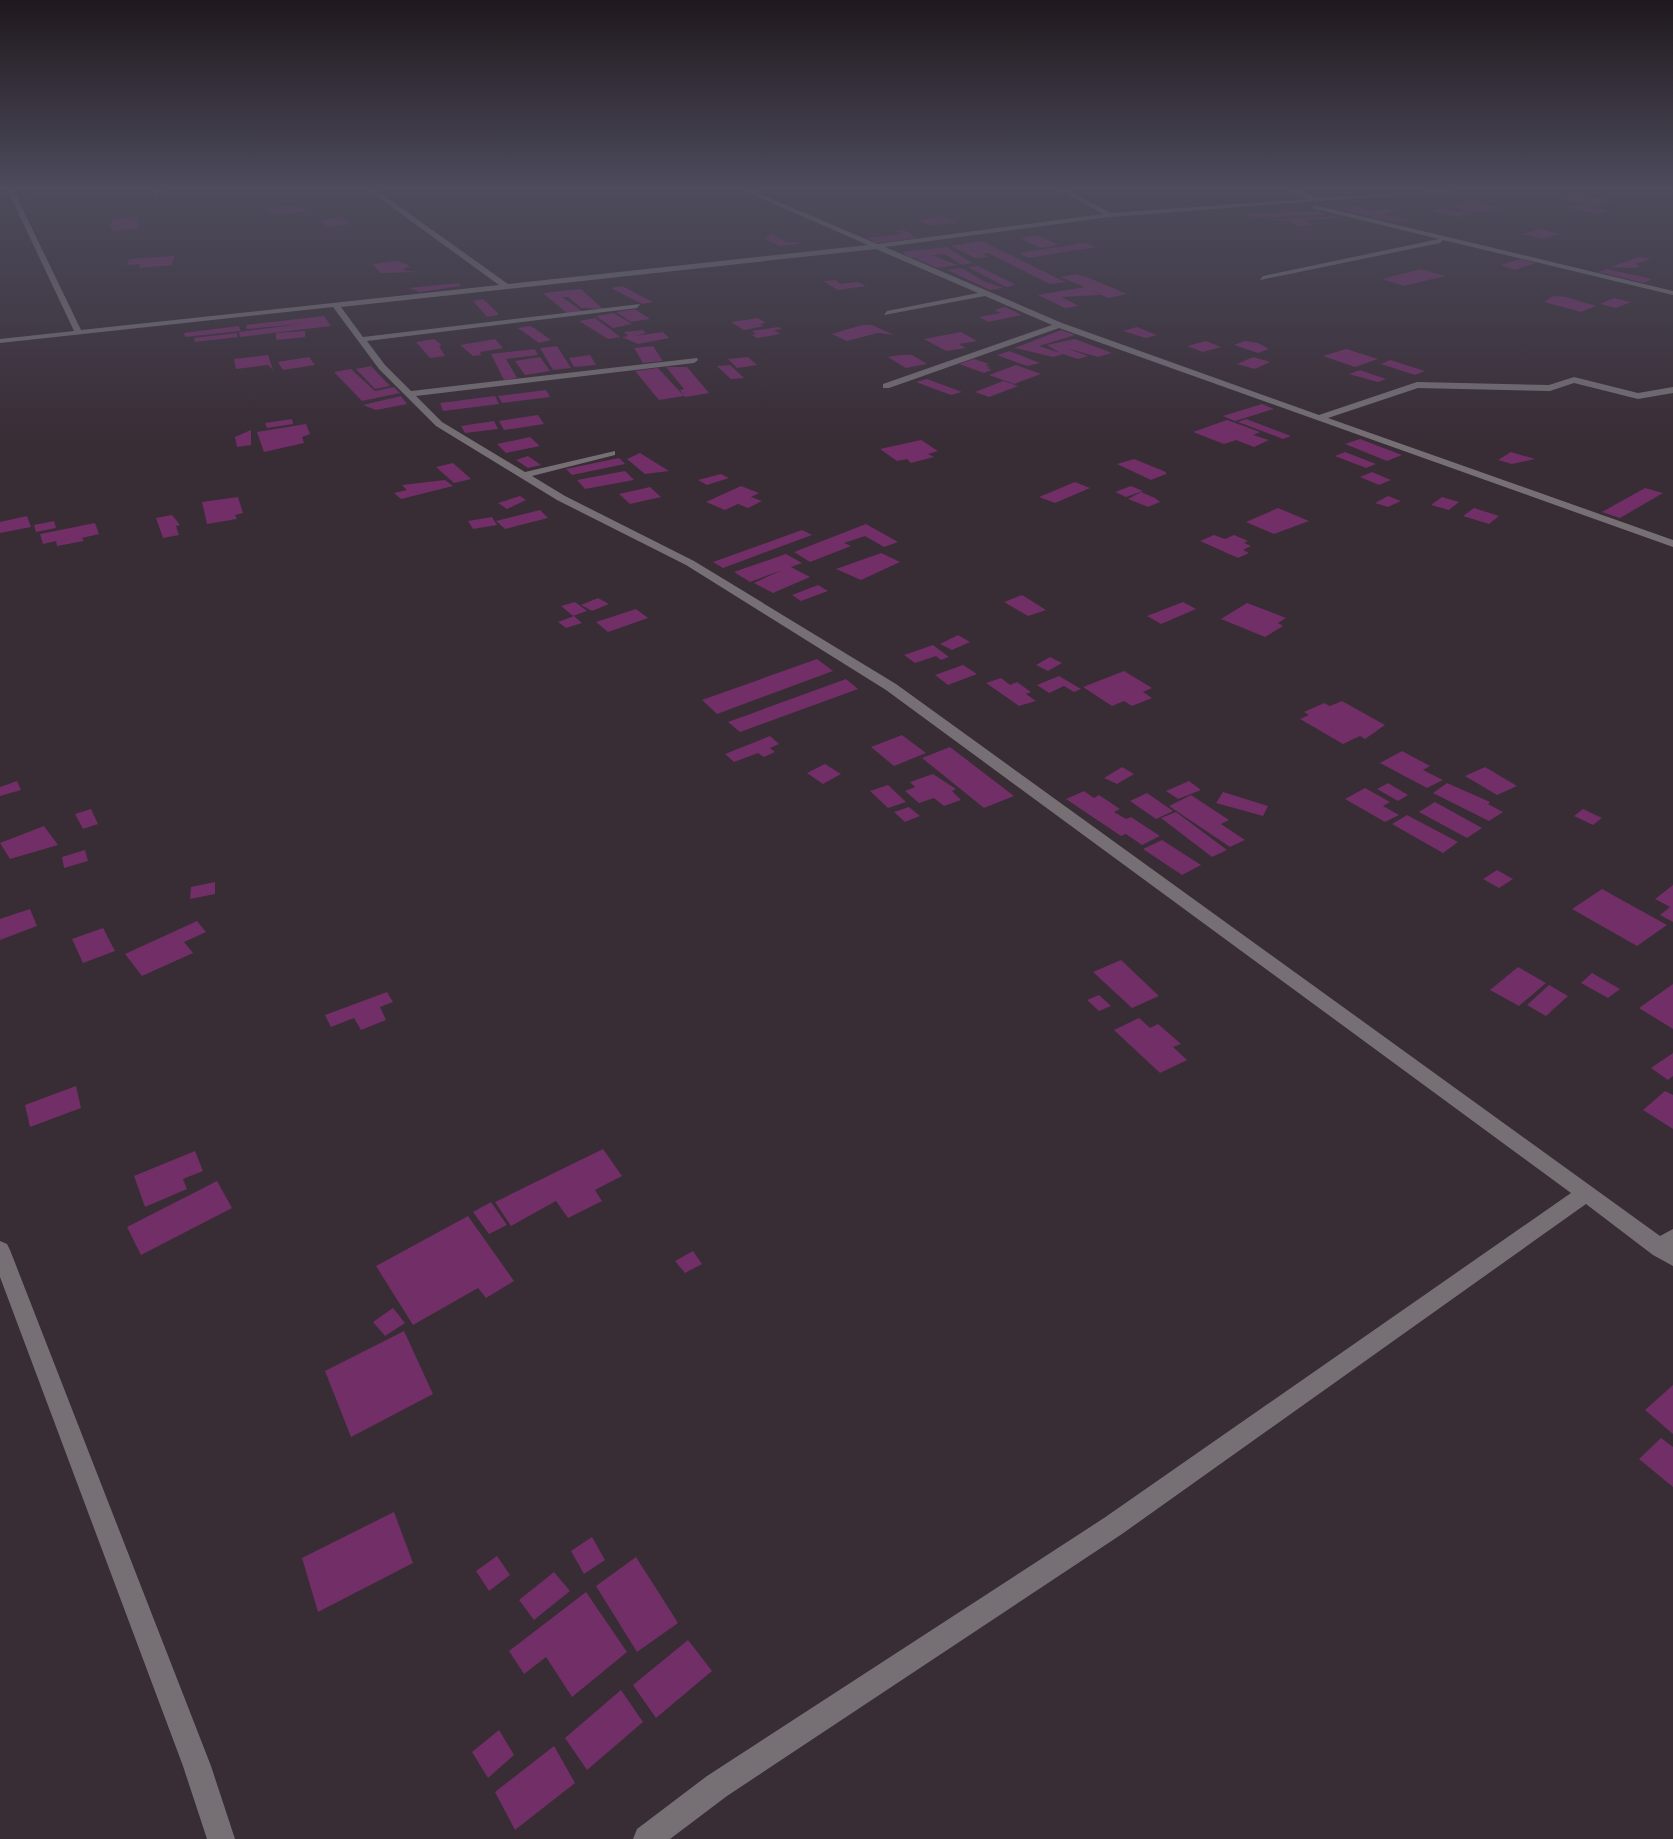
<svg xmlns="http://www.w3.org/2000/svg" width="1673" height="1839" font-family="'Fira Sans',sans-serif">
  <rect width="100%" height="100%" fill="#382c35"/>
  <!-- building -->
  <g fill="#722e67">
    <polygon points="1559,189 1613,201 1594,207 1608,211 1595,214 1570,208 1585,204 1528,192"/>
    <polygon points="74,191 72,196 22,199 24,196"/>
    <polygon points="1474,201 1498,208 1494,208 1501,211 1467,212 1455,206"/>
    <polygon points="300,205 307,212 273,214 268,208"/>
    <polygon points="1356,206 1374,211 1387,208 1398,211 1385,214 1410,221 1391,222 1339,209"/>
    <polygon points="1442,208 1468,214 1457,217 1431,211"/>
    <polygon points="1319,211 1324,215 1250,217 1246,214"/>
    <polygon points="137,216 139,228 113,231 110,227 113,219"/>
    <polygon points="942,216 958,223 929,225 917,220"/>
    <polygon points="1336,216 1341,218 1304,220 1313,225 1299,226 1290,221 1266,220"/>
    <polygon points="344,217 350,224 327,227 320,220"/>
    <polygon points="1540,229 1560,234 1543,239 1523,234"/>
    <polygon points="904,230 917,238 875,243 868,238 902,234 896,231"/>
    <polygon points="772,234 787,242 804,243 780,246 764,238"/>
    <polygon points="1038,235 1058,245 1040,248 1020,238"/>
    <polygon points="982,241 1065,282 1050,284 988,253 982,254 988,257 975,258 951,246"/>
    <polygon points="1085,243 1095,247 1028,258 1019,253"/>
    <polygon points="947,247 972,263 962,265 945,254 932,255 957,265 937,268 915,258 927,256 910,258 902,252"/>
    <polygon points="174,256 172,265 139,268 140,264 127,265 129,259"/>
    <polygon points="1639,257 1651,259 1635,264 1640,266 1635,268 1611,267"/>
    <polygon points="1521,259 1536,263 1515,270 1500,265"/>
    <polygon points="395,261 407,264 410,268 404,268 405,271 423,272 380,273 373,264"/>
    <polygon points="978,266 1016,285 1006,287 968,267"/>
    <polygon points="962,268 983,281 1003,288 990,290 947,270"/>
    <polygon points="1421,269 1445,276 1404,286 1382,279"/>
    <polygon points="1606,269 1652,279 1644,283 1599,272"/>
    <polygon points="1076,274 1089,278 1127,294 1108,298 1092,290 1100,295 1061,297 1079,306 1065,308 1038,295 1085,287 1060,277"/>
    <polygon points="836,280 840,284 858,282 866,286 838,290 823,281"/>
    <polygon points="459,283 461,286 420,292 409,288"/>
    <polygon points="622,286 653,302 642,304 611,288"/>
    <polygon points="581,289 603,309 581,308 568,297 562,297 582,311 568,314 543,293"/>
    <polygon points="1553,296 1566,297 1596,306 1581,312 1544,302"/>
    <polygon points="1614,298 1631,302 1616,308 1600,304"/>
    <polygon points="483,299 498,313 498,315 487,317 473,301"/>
    <polygon points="1005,307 1022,315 988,322 979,317 1001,313 994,310"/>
    <polygon points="635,309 650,319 631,322 616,312"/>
    <polygon points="614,313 627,321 632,324 613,328 596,316"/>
    <polygon points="324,316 331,326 240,337 239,332 302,324 247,329 246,325"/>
    <polygon points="595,318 610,329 620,337 608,339 579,321"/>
    <polygon points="758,318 766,323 760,324 764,326 744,330 731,322"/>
    <polygon points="862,325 872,325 894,335 878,333 847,341 832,334"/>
    <polygon points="239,326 240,331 185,337 184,333"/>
    <polygon points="530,326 534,328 551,340 539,343 518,328"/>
    <polygon points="778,327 782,329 774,330 780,334 757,338 752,335 756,334 752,331"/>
    <polygon points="1137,327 1157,335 1146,338 1123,331"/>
    <polygon points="643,330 646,333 635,336 663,332 669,338 638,344 622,337 628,336 624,332"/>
    <polygon points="1061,330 1075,335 1039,346 1060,353 1047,345 1075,339 1112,353 1098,357 1066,348 1088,356 1078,359 1063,354 1053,357 1015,348"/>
    <polygon points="305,331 305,337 276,340 276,333"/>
    <polygon points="961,332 977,341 959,344 966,348 946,351 924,339"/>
    <polygon points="237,333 238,337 195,342 194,338"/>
    <polygon points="434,339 442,345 439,346 445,356 430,358 416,342"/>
    <polygon points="495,339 503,348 480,352 481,355 473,356 460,345"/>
    <polygon points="1206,341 1221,347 1203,352 1187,346"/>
    <polygon points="1245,341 1258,343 1269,349 1258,353 1234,345"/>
    <polygon points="557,346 571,368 553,370 540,348"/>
    <polygon points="653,346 663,361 643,363 634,348"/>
    <polygon points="535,349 538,355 506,359 517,378 504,380 491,354"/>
    <polygon points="1346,349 1378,359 1355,367 1323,356"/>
    <polygon points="1010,351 1040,363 1027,366 997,355"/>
    <polygon points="268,355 273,370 268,365 236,369 234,359"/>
    <polygon points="590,355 596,365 574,367 569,358"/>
    <polygon points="900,355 912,355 927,364 906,368 888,357"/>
    <polygon points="309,357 315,365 283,370 278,362"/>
    <polygon points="540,357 550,371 525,375 515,361"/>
    <polygon points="748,357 757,365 737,368 728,359"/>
    <polygon points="1253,357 1270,362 1255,369 1237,364"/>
    <polygon points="974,359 989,364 985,365 990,367 987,368 992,370 984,373 959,364"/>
    <polygon points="1390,360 1425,371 1415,375 1381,364"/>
    <polygon points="730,365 744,378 731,379 717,366"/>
    <polygon points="1016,365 1041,374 1014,384 989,375"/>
    <polygon points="371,366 390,386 375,389 356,369"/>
    <polygon points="666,367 687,367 709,393 685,397 680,390 684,389"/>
    <polygon points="658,368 684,396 659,400 635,371"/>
    <polygon points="351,369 375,391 394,387 400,393 362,401 334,372"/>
    <polygon points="1360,370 1386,379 1378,382 1349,374"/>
    <polygon points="927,379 962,392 951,395 916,382"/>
    <polygon points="1003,381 1018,386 989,397 975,392"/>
    <polygon points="546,390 550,397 502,403 498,396"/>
    <polygon points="401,396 407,404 376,410 363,405"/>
    <polygon points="495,396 499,404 443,411 440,403"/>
    <polygon points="1262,404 1274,409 1235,421 1223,416"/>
    <polygon points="538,415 544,424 504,430 499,421"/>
    <polygon points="292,419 293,424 267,428 265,423"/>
    <polygon points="1246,419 1291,436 1283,439 1238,422"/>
    <polygon points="1227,420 1260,432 1253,435 1269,440 1254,447 1236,440 1224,444 1193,432"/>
    <polygon points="494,421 498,429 465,433 461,426"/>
    <polygon points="306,424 310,434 302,437 304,443 264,452 257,432"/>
    <polygon points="251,430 251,445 237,447 235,437"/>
    <polygon points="530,437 540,446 506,453 497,444"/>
    <polygon points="1360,439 1402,455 1387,461 1345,444"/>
    <polygon points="921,440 938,451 928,454 934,457 911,463 907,459 897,461 880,449"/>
    <polygon points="1345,452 1376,464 1366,468 1335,456"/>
    <polygon points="1511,452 1535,459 1512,464 1498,460"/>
    <polygon points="640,453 669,471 645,474 627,459"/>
    <polygon points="528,456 541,465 528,468 516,460"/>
    <polygon points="619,458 625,464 572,475 566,469"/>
    <polygon points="1134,459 1166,472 1166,474 1151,480 1117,464"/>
    <polygon points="453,463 471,479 454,483 436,467"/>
    <polygon points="625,471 634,480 585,489 577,480"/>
    <polygon points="1372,472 1391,480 1379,485 1360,477"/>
    <polygon points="721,474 729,478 707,485 698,480"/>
    <polygon points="445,480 453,486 401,499 394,493 407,490 402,485"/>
    <polygon points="1075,482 1090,488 1055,503 1039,497"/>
    <polygon points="741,486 759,493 751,497 762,501 748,508 738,504 725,510 706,502"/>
    <polygon points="1131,486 1143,491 1126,497 1115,492"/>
    <polygon points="650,487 661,497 630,504 619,494"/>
    <polygon points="1645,488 1663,493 1620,518 1602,512"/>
    <polygon points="1141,492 1155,498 1160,502 1148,507 1128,499"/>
    <polygon points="520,496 526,500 507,509 498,503"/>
    <polygon points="1388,496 1401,501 1388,507 1375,503"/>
    <polygon points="238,497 243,513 235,515 237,519 207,524 202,502"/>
    <polygon points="1442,497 1459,502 1449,510 1431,505"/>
    <polygon points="1278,508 1309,521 1274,534 1246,522"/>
    <polygon points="1474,508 1499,516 1489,524 1463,516"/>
    <polygon points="540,510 548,518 505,529 496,521"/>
    <polygon points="172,515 180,525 176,526 179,535 163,538 156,518"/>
    <polygon points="27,516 31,527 0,533 0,522"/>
    <polygon points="492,517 497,525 473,529 468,521"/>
    <polygon points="54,521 56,528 36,532 34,525"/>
    <polygon points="95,523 99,534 82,538 84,541 57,546 56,541 43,544 40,534"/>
    <polygon points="866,524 898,542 884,547 865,536 844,543 851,546 810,562 794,552"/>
    <polygon points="802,530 812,535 723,568 713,562"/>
    <polygon points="1214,535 1225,539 1234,535 1248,541 1244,543 1251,546 1243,550 1249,553 1238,558 1200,541"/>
    <polygon points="881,553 900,562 861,580 836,569"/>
    <polygon points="786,554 802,563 791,567 810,577 773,593 754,583 782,570 750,582 734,572"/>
    <polygon points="818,585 828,591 801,601 792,595"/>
    <polygon points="1022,595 1046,610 1028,616 1004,602"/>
    <polygon points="598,598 609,604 592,611 581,605"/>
    <polygon points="575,602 587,611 573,616 561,606"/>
    <polygon points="1183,602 1196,609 1161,624 1147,616"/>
    <polygon points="1247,603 1286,618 1278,623 1283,626 1265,637 1221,619"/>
    <polygon points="636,609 648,618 608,632 596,622"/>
    <polygon points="574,616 582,623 566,628 558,622"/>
    <polygon points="958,635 970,642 952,650 940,644"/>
    <polygon points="933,645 949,657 941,660 936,656 915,663 904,655"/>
    <polygon points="1050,657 1062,663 1048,671 1036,665"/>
    <polygon points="817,659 833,671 717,714 702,700"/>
    <polygon points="963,665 977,674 948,685 935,675"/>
    <polygon points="1124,671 1152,688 1143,692 1152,698 1132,706 1124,701 1112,706 1083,687"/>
    <polygon points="1059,676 1081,689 1074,692 1064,686 1049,693 1037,685"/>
    <polygon points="1001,678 1010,685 1017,682 1031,692 1026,694 1036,701 1019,706 986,683"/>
    <polygon points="846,679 858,689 740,732 728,722"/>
    <polygon points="1342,701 1385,725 1365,739 1360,736 1343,744 1300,719 1309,715 1304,712 1324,703 1330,706"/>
    <polygon points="902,735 926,753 894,766 871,747"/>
    <polygon points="770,736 779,744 770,748 775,752 764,757 758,753 734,762 725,754"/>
    <polygon points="950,747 1014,796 984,808 922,758"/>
    <polygon points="1402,751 1430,766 1423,770 1443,780 1427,788 1380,763"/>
    <polygon points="825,764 841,774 823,784 807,773"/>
    <polygon points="1122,767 1134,774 1117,784 1104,778"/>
    <polygon points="1485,767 1517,786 1497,795 1465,776"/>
    <polygon points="933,774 956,789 952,791 961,800 944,806 934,798 919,803 905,791 915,787 910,782"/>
    <polygon points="17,781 21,790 0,796 0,787"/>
    <polygon points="1189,781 1201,790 1178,799 1166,791"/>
    <polygon points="1388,783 1408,795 1398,801 1377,789"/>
    <polygon points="1447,783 1490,802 1488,804 1503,812 1489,821 1433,793"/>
    <polygon points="888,785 906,802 888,808 870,791"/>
    <polygon points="1365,788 1390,802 1383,806 1399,815 1385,822 1345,799"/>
    <polygon points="1084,791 1094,798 1099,795 1120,809 1114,812 1126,819 1131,817 1160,836 1142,845 1126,834 1121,836 1066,799"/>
    <polygon points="1223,792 1268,806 1263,816 1216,803"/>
    <polygon points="1147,793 1173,811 1156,819 1130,801"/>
    <polygon points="1191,795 1229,820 1221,824 1245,840 1230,847 1169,806"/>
    <polygon points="1435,802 1482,828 1467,838 1419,812"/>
    <polygon points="909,807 920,816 905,822 894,812"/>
    <polygon points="91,809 98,824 83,829 75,814"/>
    <polygon points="1583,809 1602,818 1593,825 1574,816"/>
    <polygon points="1176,812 1227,850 1212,857 1161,818"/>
    <polygon points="1407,815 1458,842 1443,853 1392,824"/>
    <polygon points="44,826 58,845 10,859 0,843"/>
    <polygon points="1162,840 1201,865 1182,875 1143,849"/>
    <polygon points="85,850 88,861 64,868 62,857"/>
    <polygon points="1497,870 1513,879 1499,888 1483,879"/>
    <polygon points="215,882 215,894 190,899 191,887"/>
    <polygon points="1673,885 1673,922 1660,915 1670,907 1655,899"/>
    <polygon points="1602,889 1667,925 1637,946 1572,909"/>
    <polygon points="30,909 37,926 0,940 0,919"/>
    <polygon points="197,921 206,932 184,942 193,953 142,976 125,954"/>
    <polygon points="103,928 115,951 83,963 72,939"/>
    <polygon points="1121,960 1159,996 1132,1008 1093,972"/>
    <polygon points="1518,967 1546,983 1519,1006 1490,990"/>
    <polygon points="1592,973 1620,989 1608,998 1581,983"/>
    <polygon points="1673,984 1673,1029 1639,1008"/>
    <polygon points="1549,985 1568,996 1546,1016 1527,1005"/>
    <polygon points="387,992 393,1002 380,1007 386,1020 361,1030 354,1018 331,1027 325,1015"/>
    <polygon points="1099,995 1111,1006 1099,1011 1087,1000"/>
    <polygon points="1139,1018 1150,1028 1158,1024 1181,1044 1173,1047 1187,1060 1160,1073 1114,1030"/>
    <polygon points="1673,1053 1673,1076 1668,1080 1651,1068"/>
    <polygon points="76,1086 81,1108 30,1127 25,1105"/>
    <polygon points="1665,1091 1673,1095 1673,1129 1643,1110"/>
    <polygon points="603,1149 622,1176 595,1190 602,1201 568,1218 556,1201 511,1226 495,1202"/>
    <polygon points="195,1151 203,1171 183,1179 187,1189 145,1207 134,1176"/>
    <polygon points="217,1181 232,1208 141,1255 127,1227"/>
    <polygon points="491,1202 507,1225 489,1234 473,1212"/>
    <polygon points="468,1216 514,1281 486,1298 478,1288 413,1325 376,1266"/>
    <polygon points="693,1251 702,1264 685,1273 675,1261"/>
    <polygon points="393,1308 405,1323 385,1336 373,1322"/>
    <polygon points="404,1331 433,1394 351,1437 325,1371"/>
    <polygon points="1673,1385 1673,1434 1645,1410"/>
    <polygon points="1661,1438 1673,1447 1673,1487 1639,1459"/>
    <polygon points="394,1512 413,1563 318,1612 302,1558"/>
    <polygon points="592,1537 605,1560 584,1574 571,1551"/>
    <polygon points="497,1556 510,1575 489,1591 476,1571"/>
    <polygon points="636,1557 678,1623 637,1652 596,1586"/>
    <polygon points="554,1572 570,1591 534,1620 519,1600"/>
    <polygon points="586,1592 627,1652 572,1697 546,1657 524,1674 509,1651"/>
    <polygon points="688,1640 712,1671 656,1718 633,1685"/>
    <polygon points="621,1690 643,1722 587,1770 565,1738"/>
    <polygon points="499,1730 514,1755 488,1778 472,1752"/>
    <polygon points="554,1746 575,1783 515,1830 495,1792"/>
  </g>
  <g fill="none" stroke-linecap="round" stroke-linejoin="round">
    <!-- street -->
    <g fill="#767075" fill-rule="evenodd">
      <polygon points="7,189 13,189 81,330 499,285 367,189 375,189 508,284 868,245 740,189 749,189 877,244 1103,214 1058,189 1066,189 1111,213 1309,199 1284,189 1294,189 1319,198 1476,189 1110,217 885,247 1062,323 1319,415 1417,382 1549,385 1574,377 1638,393 1673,387 1673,393 1638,399 1574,383 1550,391 1418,388 1328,418 1673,540 1673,547 1059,328 889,388 883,388 883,384 1052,325 985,296 884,315 887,311 978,293 876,249 341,307 363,337 640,304 637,308 367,341 385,365 411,391 697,358 698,360 694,363 416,396 442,422 525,472 615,451 615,455 532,476 565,496 694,561 896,684 1660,1236 1673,1229 1673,1266 1653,1255 1586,1204 1122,1534 727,1796 670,1839 633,1839 637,1829 707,1776 1104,1518 1571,1193 886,690 686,565 557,500 436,426 379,369 333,307 0,343 0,339 74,331"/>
      <polygon points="155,189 161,189 159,197 154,196"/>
      <polygon points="1314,205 1673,291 1673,295 1443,240 1440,243 1260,280 1263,276 1439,239 1312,208"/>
      <polygon points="0,1241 7,1244 10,1250 211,1766 235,1839 207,1839 183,1766 0,1277"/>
    </g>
  </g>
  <!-- sky -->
  <linearGradient id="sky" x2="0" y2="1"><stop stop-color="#1f181d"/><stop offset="0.42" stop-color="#4d4b5c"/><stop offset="1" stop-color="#4d4b5c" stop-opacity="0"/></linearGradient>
  <rect width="1673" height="447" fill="url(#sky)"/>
</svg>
